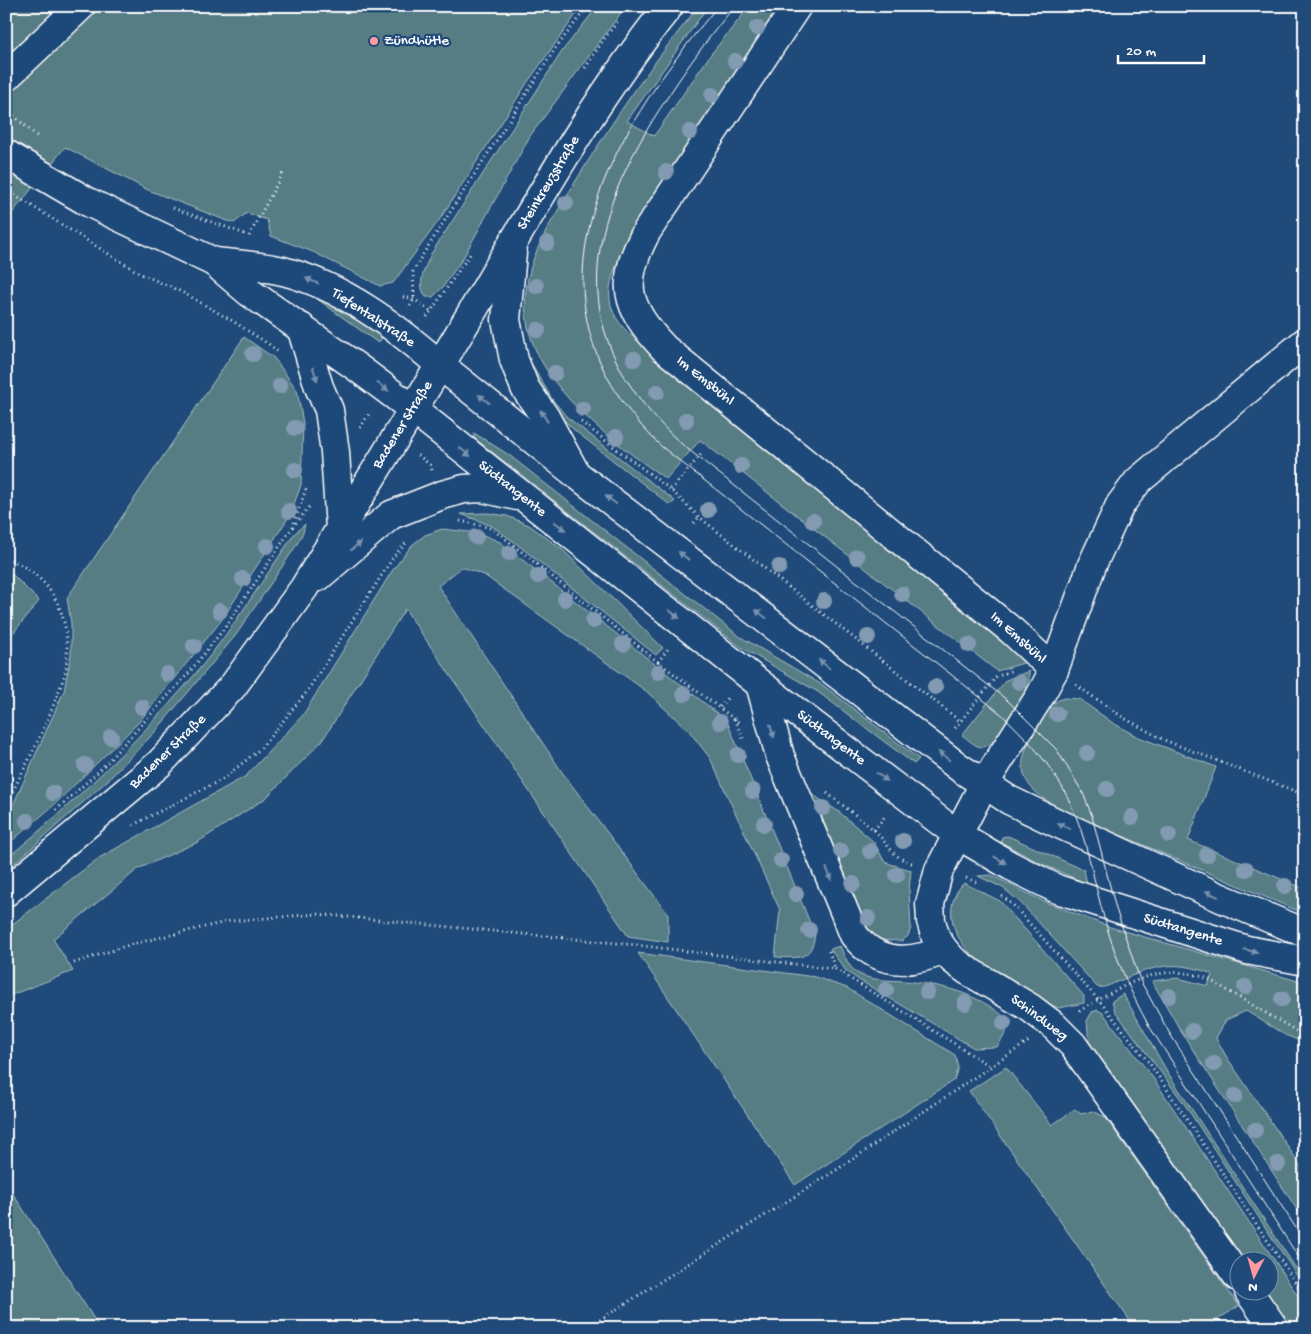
<svg xmlns="http://www.w3.org/2000/svg" width="1311" height="1334" font-family="'Gochi Hand',sans-serif">
  <rect width="100%" height="100%" fill="#1f4a7a"/>
  <filter id="ink" filterUnits="userSpaceOnUse"><feTurbulence type="fractalNoise" baseFrequency=".02" numOctaves="2"/><feDisplacementMap in="SourceGraphic" scale="10" xChannelSelector="R" yChannelSelector="G"/><feConvolveMatrix kernelMatrix="1 2 1 2 8 2 1 2 1" color-interpolation-filters="sRGB"/></filter>
  <g filter="url(#ink)">
    <!-- green -->
    <g fill="#567d84" stroke="#aabec2">
      <polygon points="6,6 582,6 527,83 440,219 393,283 380,286 313,252 271,236 267,220 247,213 234,223 222,219 148,190 65,147 6,221"/>
      <path d="M598,6h28l-96,130 -67,122 -20,29 -10,10h-7c-10,-14 -1,-29 5,-43l132,-204z"/>
      <path d="M699,6h9l-81,115 27,15 57,-82 39,-48h38c-29,41 -57,82 -85,122 -25,37 -99,128 -93,172 3,24 26,40 44,54l265,209 108,99 -30,9 -297,-231 -34,39c-60,-42 -155,-109 -139,-195 6,-38 31,-73 50,-105 38,-62 76,-117 122,-173z"/>
      <polygon points="302,288 336,302 383,337 378,343"/>
      <polygon points="244,337 274,358 297,390 303,423 301,485 290,515 221,621 138,723 54,805 6,846 6,821 64,691 71,654 71,623 67,598"/>
      <polygon points="528,364 533,366 552,399 567,417 675,501 670,505 574,430 558,414 546,399"/>
      <polygon points="474,433 509,455 739,636 824,686 919,759 914,764 818,692 742,648 474,438"/>
      <polygon points="488,513 507,516 529,525 563,550 663,648 656,655 513,541 492,526 461,514"/>
      <path d="M305,524l-2,9 -7,13 -60,89 -82,98 -47,48 -101,90v-12c67,-55 129,-115 185,-180 39,-45 70,-97 104,-146z"/>
      <path d="M442,529l37,4 21,9 227,179 88,214c-4,26 -17,23 -40,22l5,-47 -70,-152 -21,-27 -43,-40 -162,-116 -22,-8 -24,19 124,186 106,142v28l-40,-6 -223,-327 -83,132 -56,57 -68,44 -60,27 -85,70 20,32 -67,26v-68l93,-71 147,-82 57,-61 89,-144 20,-26 13,-10z"/>
      <polygon points="6,572 13,575 39,601 6,642"/>
      <path d="M1029,671v11l-4,9c-7,13 -26,56 -43,56 -7,0 -14,-8 -20,-12l44,-55z"/>
      <path d="M1064,698l15,1 34,24 23,13 80,31 -28,73 117,49v25l-220,-94c-29,-14 -75,-30 -59,-71 3,-9 9,-16 13,-24 7,-12 11,-23 25,-27z"/>
      <polygon points="813,795 838,811 874,842 883,859 890,864 911,870 909,890 911,928 908,936 902,941 881,940 866,928"/>
      <polygon points="1008,836 1084,870 1087,884 1038,862 1001,842 1002,837"/>
      <path d="M991,875l54,27 65,25 195,56v60l-20,-8 -39,-24 -20,9 -10,18 10,18 79,116v50l-123,-189 -30,-52 26,-3 30,8 4,-12c-38,-15 -57,-8 -93,7 -8,3 -14,8 -22,6l-76,-84 -18,-15 -25,-12z"/>
      <path d="M964,883l36,18 84,95v7l-25,5 -8,-3c-14,-9 -28,-19 -42,-28 -10,-6 -22,-10 -31,-17 -24,-19 -38,-53 -14,-77z"/>
      <path d="M840,946c4,9 9,23 19,28 13,7 31,6 45,7 39,4 73,12 103,38l-1,14 -9,14 -23,1 -115,-68 -13,-9 -16,-22z"/>
      <polygon points="638,953 815,977 847,988 955,1055 958,1067 954,1080 795,1185"/>
      <polygon points="1123,994 1168,1073 1305,1282 1305,1288 1183,1102 1115,1011 1112,1001"/>
      <polygon points="1098,1010 1103,1013 1153,1078 1277,1264 1305,1307 1305,1328 1291,1328 1265,1292 1268,1292 1268,1262 1243,1261 1089,1043 1087,1021 1092,1012"/>
      <polygon points="1006,1067 1052,1125 1075,1109 1081,1114 1093,1111 1105,1117 1239,1306 1204,1328 1135,1328 969,1091"/>
      <polygon points="6,1183 100,1328 6,1328"/>
    </g>
    <g fill="none" stroke-linecap="round" stroke-linejoin="round">
      <!-- minor casing -->
      <g stroke="#fff" stroke-width="31">
        <g id="minor">
          <path d="M797,6l-150,225c-28,51 -22,76 17,117l348,283 42,39"/>
          <polyline points="6,77 81,6"/>
          <polyline points="6,154 88,202 214,262 249,292 358,368 414,410"/>
          <polyline points="512,253 506,320 514,360 525,388 545,417 576,474"/>
          <path d="M214,262c23,2 46,4 69,9 59,15 112,55 157,94 74,-120 140,-248 229,-359"/>
          <polyline points="301,327 319,387 329,410 335,452 340,529"/>
          <path d="M760,684l20,72 74,179c24,31 57,29 90,15"/>
          <polyline points="1238,1277 1073,1045 1053,1025 1029,1007 968,971 953,960 944,950 936,938 931,921 930,904 939,870 984,784 1040,696 1054,670 1092,565 1120,505 1138,481 1163,460 1305,342"/>
          <polyline points="1249,1292 1274,1328"/>
        </g>
      </g>
      <!-- major casing -->
      <g stroke="#fff" stroke-width="31">
        <g id="major">
          <polyline points="414,410 760,684 958,835 1011,866 1057,889 1247,950 1305,961"/>
          <polyline points="318,577 391,515 442,495 464,489 482,488 517,496"/>
          <polyline points="6,892 159,764 233,686 304,588 440,365 576,474 960,768 1009,800 1055,822 1221,898 1305,933"/>
        </g>
      </g>
      <!-- path -->
      <g stroke="#fff" stroke-width="3" stroke-dasharray="1 4" stroke-linecap="butt">
        <polyline points="585,68 604,39 619,20"/>
        <polyline points="6,109 38,137"/>
        <polyline points="6,190 141,274 180,291 231,320 270,345 278,352"/>
        <polyline points="173,208 245,234"/>
        <polyline points="249,236 283,173"/>
        <polyline points="403,297 414,299 432,312"/>
        <polyline points="410,306 414,299 413,272 420,259 555,49 588,6"/>
        <polyline points="427,317 470,254"/>
        <polyline points="581,422 671,490 699,517 960,721"/>
        <polyline points="360,428 370,412"/>
        <polyline points="418,455 430,465 432,470"/>
        <polyline points="671,490 703,452"/>
        <polyline points="460,521 488,527 502,536 658,662 741,724"/>
        <polyline points="294,523 307,486"/>
        <polyline points="694,523 699,517"/>
        <path d="M6,558c48,18 66,60 60,110 -1,8 -5,17 -8,25 -14,39 -33,74 -52,111"/>
        <polyline points="658,662 668,649"/>
        <polyline points="1076,685 1124,718 1164,740 1305,795"/>
        <polyline points="720,707 728,697"/>
        <polyline points="735,719 744,741"/>
        <polyline points="955,728 996,677 1013,670"/>
        <path d="M827,793c16,13 32,24 47,37 14,13 18,28 38,33"/>
        <polyline points="56,810 98,772 188,674 226,626 292,528 309,507"/>
        <polyline points="133,825 223,779 261,748 306,693 394,556 408,541"/>
        <polyline points="874,830 886,815"/>
        <polyline points="966,878 979,883"/>
        <polyline points="1002,896 1013,905 1102,1004 1150,1064 1305,1297"/>
        <polyline points="829,951 835,969"/>
        <polyline points="74,963 132,944 230,921 317,914 636,945 835,969 990,1066"/>
        <path d="M1079,1011c41,-23 81,-52 129,-32l97,57"/>
        <polyline points="587,1328 838,1169 1029,1041"/>
      </g>
      <!-- minor -->
      <use href="#minor" stroke="#1f4a7a" stroke-width="28"/>
      <!-- major -->
      <use href="#major" stroke="#1f4a7a" stroke-width="28"/>
      <!-- tram -->
      <g stroke="#fff" stroke-width="1">
        <path d="M718,6c-112,133 -209,295 -56,441l338,266c27,25 51,51 68,85 19,38 25,82 37,123 11,38 25,71 44,105l156,241"/>
        <path d="M735,6c-25,29 -47,60 -68,92 -84,126 -107,238 17,348l323,254 50,50 26,43 9,23 24,93 24,71 30,54 135,208"/>
      </g>
    </g>
    <!-- trees -->
    <g fill="#839bb2">
      <circle cx="757" cy="28" r="8"/>
      <circle cx="735" cy="61" r="8"/>
      <circle cx="712" cy="95" r="8"/>
      <circle cx="690" cy="132" r="8"/>
      <circle cx="666" cy="172" r="8"/>
      <circle cx="566" cy="203" r="8"/>
      <circle cx="547" cy="243" r="8"/>
      <circle cx="536" cy="286" r="8"/>
      <circle cx="538" cy="330" r="8"/>
      <circle cx="253" cy="354" r="8"/>
      <circle cx="634" cy="359" r="8"/>
      <circle cx="555" cy="373" r="8"/>
      <circle cx="280" cy="386" r="8"/>
      <circle cx="657" cy="392" r="8"/>
      <circle cx="583" cy="409" r="8"/>
      <circle cx="686" cy="420" r="8"/>
      <circle cx="295" cy="428" r="8"/>
      <circle cx="616" cy="437" r="8"/>
      <circle cx="741" cy="466" r="8"/>
      <circle cx="295" cy="470" r="8"/>
      <circle cx="708" cy="510" r="8"/>
      <circle cx="289" cy="511" r="8"/>
      <circle cx="813" cy="521" r="8"/>
      <circle cx="476" cy="537" r="8"/>
      <circle cx="267" cy="546" r="8"/>
      <circle cx="509" cy="553" r="8"/>
      <circle cx="857" cy="557" r="8"/>
      <circle cx="779" cy="567" r="8"/>
      <circle cx="538" cy="576" r="8"/>
      <circle cx="243" cy="579" r="8"/>
      <circle cx="902" cy="594" r="8"/>
      <circle cx="565" cy="599" r="8"/>
      <circle cx="824" cy="601" r="8"/>
      <circle cx="220" cy="611" r="8"/>
      <circle cx="593" cy="621" r="8"/>
      <circle cx="868" cy="637" r="8"/>
      <circle cx="623" cy="644" r="8"/>
      <circle cx="969" cy="645" r="8"/>
      <circle cx="194" cy="646" r="8"/>
      <circle cx="658" cy="672" r="8"/>
      <circle cx="167" cy="674" r="8"/>
      <circle cx="1019" cy="682" r="8"/>
      <circle cx="935" cy="687" r="8"/>
      <circle cx="684" cy="694" r="8"/>
      <circle cx="142" cy="707" r="8"/>
      <circle cx="1057" cy="714" r="8"/>
      <circle cx="720" cy="722" r="8"/>
      <circle cx="111" cy="737" r="8"/>
      <circle cx="1087" cy="753" r="8"/>
      <circle cx="738" cy="755" r="8"/>
      <circle cx="85" cy="765" r="8"/>
      <circle cx="1107" cy="789" r="8"/>
      <circle cx="753" cy="791" r="8"/>
      <circle cx="53" cy="793" r="8"/>
      <circle cx="823" cy="808" r="8"/>
      <circle cx="1132" cy="817" r="8"/>
      <circle cx="27" cy="821" r="8"/>
      <circle cx="764" cy="824" r="8"/>
      <circle cx="1169" cy="835" r="8"/>
      <circle cx="903" cy="841" r="8"/>
      <circle cx="841" cy="851" r="8"/>
      <circle cx="870" cy="851" r="8"/>
      <circle cx="1207" cy="855" r="8"/>
      <circle cx="781" cy="860" r="8"/>
      <circle cx="1246" cy="869" r="8"/>
      <circle cx="897" cy="875" r="8"/>
      <circle cx="853" cy="884" r="8"/>
      <circle cx="1285" cy="886" r="8"/>
      <circle cx="796" cy="894" r="8"/>
      <circle cx="868" cy="918" r="8"/>
      <circle cx="809" cy="930" r="8"/>
      <circle cx="1245" cy="987" r="8"/>
      <circle cx="886" cy="990" r="8"/>
      <circle cx="927" cy="992" r="8"/>
      <circle cx="1169" cy="996" r="8"/>
      <circle cx="1282" cy="999" r="8"/>
      <circle cx="965" cy="1003" r="8"/>
      <circle cx="1004" cy="1023" r="8"/>
      <circle cx="1192" cy="1031" r="8"/>
      <circle cx="1214" cy="1064" r="8"/>
      <circle cx="1235" cy="1096" r="8"/>
      <circle cx="1255" cy="1130" r="8"/>
      <circle cx="1278" cy="1164" r="8"/>
    </g>
    <!-- one-way arrows -->
    <defs><path id="oneway-solid" d="M-6-.8H1V-3.2L6.5 0L1 3.2V.8H-6Z" transform="scale(1.25)"/></defs>
    <g fill="#7992af">
      <use href="#oneway-solid" transform="translate(312 281) rotate(-157)"/>
      <use href="#oneway-solid" transform="translate(315 374) rotate(72)"/>
      <use href="#oneway-solid" transform="translate(383 387) rotate(37)"/>
      <use href="#oneway-solid" transform="translate(484 399) rotate(-142)"/>
      <use href="#oneway-solid" transform="translate(544 416) rotate(-122)"/>
      <use href="#oneway-solid" transform="translate(465 452) rotate(38)"/>
      <use href="#oneway-solid" transform="translate(611 500) rotate(-143)"/>
      <use href="#oneway-solid" transform="translate(560 526) rotate(37)"/>
      <use href="#oneway-solid" transform="translate(356 546) rotate(-40)"/>
      <use href="#oneway-solid" transform="translate(684 556) rotate(-142)"/>
      <use href="#oneway-solid" transform="translate(674 614) rotate(39)"/>
      <use href="#oneway-solid" transform="translate(761 614) rotate(-143)"/>
      <use href="#oneway-solid" transform="translate(824 664) rotate(-141)"/>
      <use href="#oneway-solid" transform="translate(772 731) rotate(73)"/>
      <use href="#oneway-solid" transform="translate(944 756) rotate(-143)"/>
      <use href="#oneway-solid" transform="translate(882 777) rotate(37)"/>
      <use href="#oneway-solid" transform="translate(1064 826) rotate(-156)"/>
      <use href="#oneway-solid" transform="translate(1000 860) rotate(31)"/>
      <use href="#oneway-solid" transform="translate(829 874) rotate(68)"/>
      <use href="#oneway-solid" transform="translate(1212 894) rotate(-155)"/>
      <use href="#oneway-solid" transform="translate(1251 951) rotate(13)"/>
    </g>
  </g>
  <!-- markers -->
  <circle fill="#ff9aa2" stroke="#1f4a7a" stroke-width="2" cx="374" cy="41" r="5"/>
  <g text-anchor="middle" dominant-baseline="central" stroke-width="4.5" stroke-linejoin="round" paint-order="stroke">
    <!-- poi labels -->
    <g font-size="15" fill="#fff" stroke="#1f4a7a" text-anchor="start">
      <text x="384" y="41">Zündhütle</text>
    </g>
    <!-- street labels -->
    <g font-size="15" fill="#fff" stroke="#1f4a7a">
      <text transform="translate(549 183) rotate(-59)">Steinkreuzstraße</text>
      <text transform="translate(373 318) rotate(33)">Tiefentalstraße</text>
      <text transform="translate(705 381) rotate(39)">Im Emsbühl</text>
      <text transform="translate(403 425) rotate(-58)">Badener Straße</text>
      <text transform="translate(512 489) rotate(38)">Südtangente</text>
      <text transform="translate(1018 638) rotate(42)">Im Emsbühl</text>
      <text transform="translate(831 738) rotate(37)">Südtangente</text>
      <text transform="translate(168 752) rotate(-44)">Badener Straße</text>
      <text transform="translate(1183 930) rotate(17)">Südtangente</text>
      <text transform="translate(1039 1018) rotate(37)">Schindweg</text>
    </g>
  </g>
  <!-- margin -->
  <rect width="1311" height="1334" fill="none" stroke="#1f4a7a" stroke-width="25"/>
  <rect x="12" y="12" width="1286" height="1309" fill="none" stroke="#fff" stroke-width="2" filter="url(#ink)"/>
  <!-- north arrow -->
  <g transform="translate(1254 1276) rotate(186)"><circle r="24" fill="#1f4a7a" stroke="#7992af"/>
  <path d="M0-4L9 19L0 12L-9 19Z" fill="#ff9aa2"/>
  <text y="-8" font-size="14" font-weight="bold" text-anchor="middle" fill="#ffffff">N</text>
  </g>
  <!-- scale -->
  <path d="M1118 55v8h86v-8" fill="none" stroke="#ffffff" stroke-width="2.5"/>
  <text x="1126" y="55" font-size="15" fill="#ffffff" stroke="#1f4a7a" stroke-width="4" paint-order="stroke">20 m</text>
</svg>
